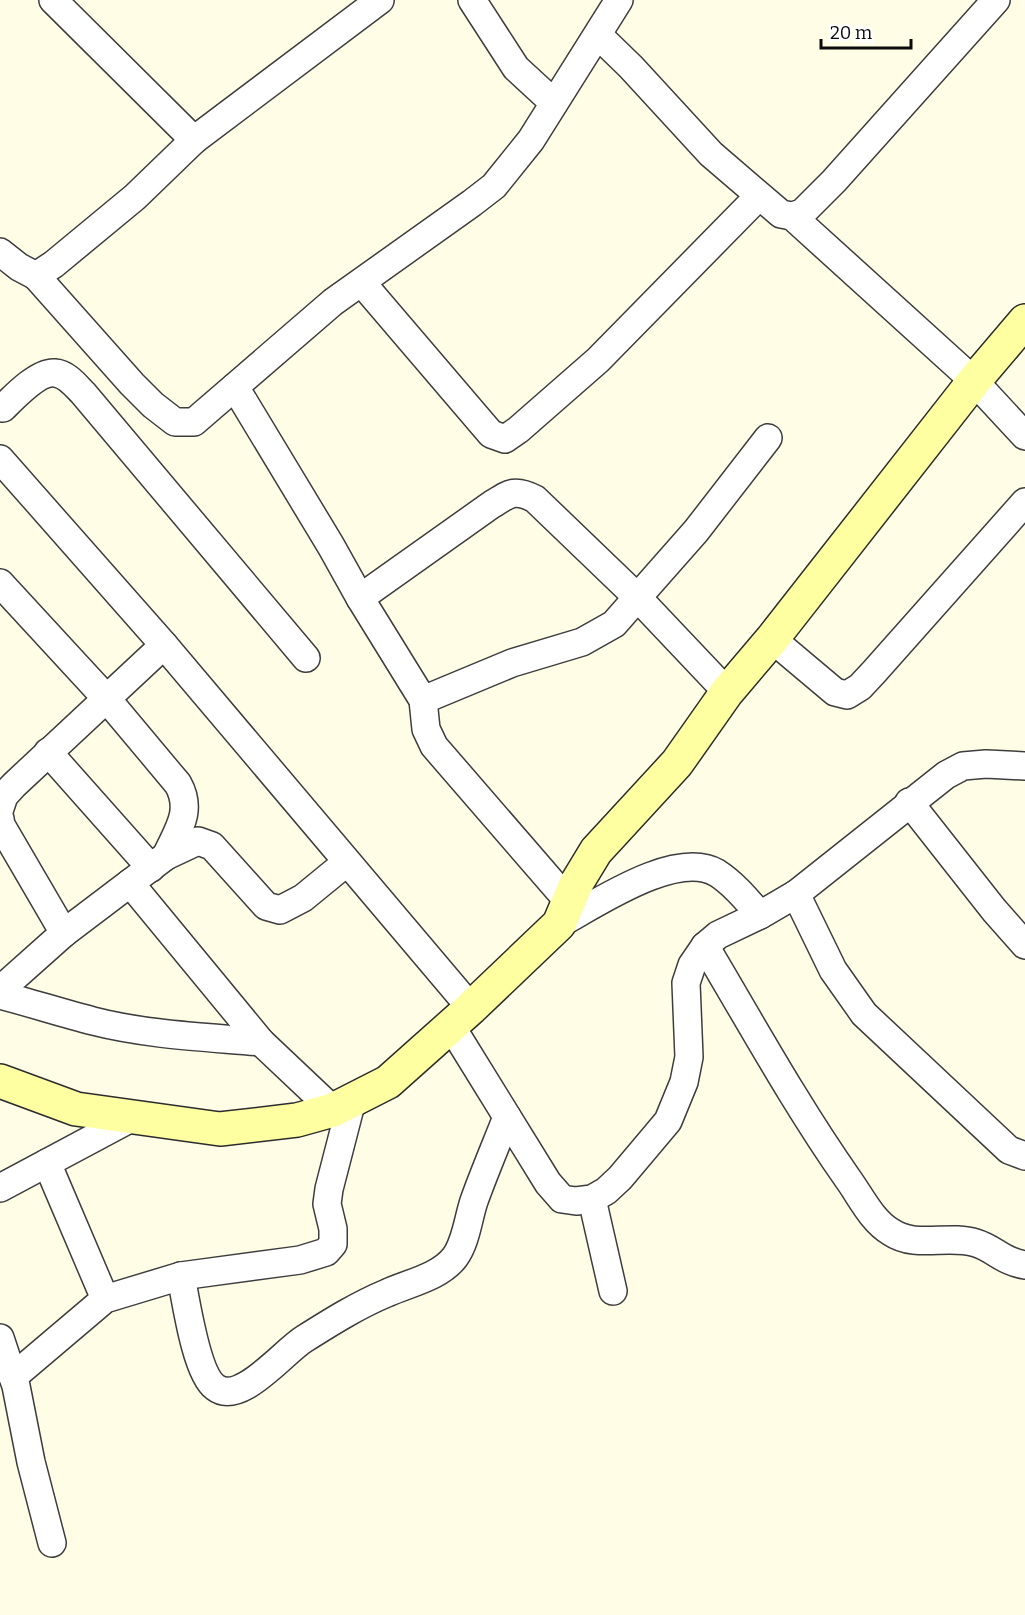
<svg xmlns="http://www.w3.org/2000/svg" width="1025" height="1615" font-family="Bitter,serif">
  <rect width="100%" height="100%" fill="#fffde6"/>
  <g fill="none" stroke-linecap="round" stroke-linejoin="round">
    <!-- street casing -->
    <g stroke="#3d3d3d" stroke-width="30">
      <g id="street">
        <polyline points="53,0 194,140"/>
        <polyline points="472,0 516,68 554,103"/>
        <polyline points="598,35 631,67 711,154 781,214 792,216 802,213 834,181 996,0"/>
        <polyline points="792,216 974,381 1025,436"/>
        <polyline points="0,252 19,267 36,276 54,264 135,197 194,140 380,0"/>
        <polyline points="36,276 132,384 153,405 175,422 194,422 333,302 472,203 494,186 531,140 619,0"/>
        <polyline points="362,283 491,434 505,439 518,430 598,360 759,196"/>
        <polyline points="235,387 331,546 360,598 423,700 426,729 434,746 569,902"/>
        <path d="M3,408c11,-11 36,-37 52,-35 12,1 21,13 28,20l223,265"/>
        <polyline points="0,459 164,645 471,1008"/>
        <path d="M0,583l106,115 72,86c15,27 0,46 -12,72"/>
        <path d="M360,598l131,-93c18,-11 23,-17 44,-6l103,99 89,94"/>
        <polyline points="772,639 835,692 847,695 860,687 874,672 1025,502"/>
        <polyline points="423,700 512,663 582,642 614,624 696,531 768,438"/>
        <polyline points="48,752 151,868"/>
        <polyline points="909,802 994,910 1025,945"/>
        <polyline points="0,808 4,796 14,785 164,645"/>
        <polyline points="0,819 1,825 64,933"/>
        <polyline points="130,883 261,1042 333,1110"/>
        <polyline points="796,894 833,970 864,1014 1009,1150 1025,1156"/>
        <path d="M559,924c37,-20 117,-75 158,-51 17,11 30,27 43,42"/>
        <path d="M705,946c47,79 91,159 143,233 13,18 24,42 43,53 25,17 57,2 85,11 19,6 26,18 49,22"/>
        <polyline points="0,990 64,933 130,883 166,856 198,841 212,846 266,906 280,910 303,898 347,862"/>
        <path d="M0,995c31,8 62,18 93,26 55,14 112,16 168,21"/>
        <polyline points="451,1026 548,1183 562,1199 576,1201 592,1199 606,1191 620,1178 668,1121 684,1082 689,1057 686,983 692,965 705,946 718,935 760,915 796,894 946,775 963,766 986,764 1025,766"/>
        <polyline points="47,1163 105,1299"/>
        <polyline points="0,1188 133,1117"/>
        <polyline points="592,1199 613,1291"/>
        <path d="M181,1276c5,25 15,97 34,111 25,20 68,-35 89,-48 27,-17 54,-34 83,-46 22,-10 53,-16 68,-36 11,-15 13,-38 19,-56 10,-28 22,-56 33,-84"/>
        <polyline points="0,1338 16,1386 31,1462 52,1543"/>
        <polyline points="13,1377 105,1299 181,1276 300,1260 326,1252 333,1244 333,1229 327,1204 329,1189 352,1100"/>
      </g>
    </g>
    <!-- secondary casing -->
    <g stroke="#2c2c2c" stroke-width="36">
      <polyline id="secondary" points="0,1081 76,1109 220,1129 297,1120 333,1110 388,1082 471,1008 559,924 576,884 596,851 677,763 727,692 772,639 974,381 1025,321"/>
    </g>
    <!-- street -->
    <use href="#street" stroke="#fff" stroke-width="27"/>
    <!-- secondary -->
    <use href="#secondary" stroke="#fdffa1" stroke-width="33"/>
  </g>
  <!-- scale -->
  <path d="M821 39v9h90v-9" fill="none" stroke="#0a0a0a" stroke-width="3"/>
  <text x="830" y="39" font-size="18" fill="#0a0a0a" stroke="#ffffff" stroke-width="4.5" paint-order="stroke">20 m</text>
</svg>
